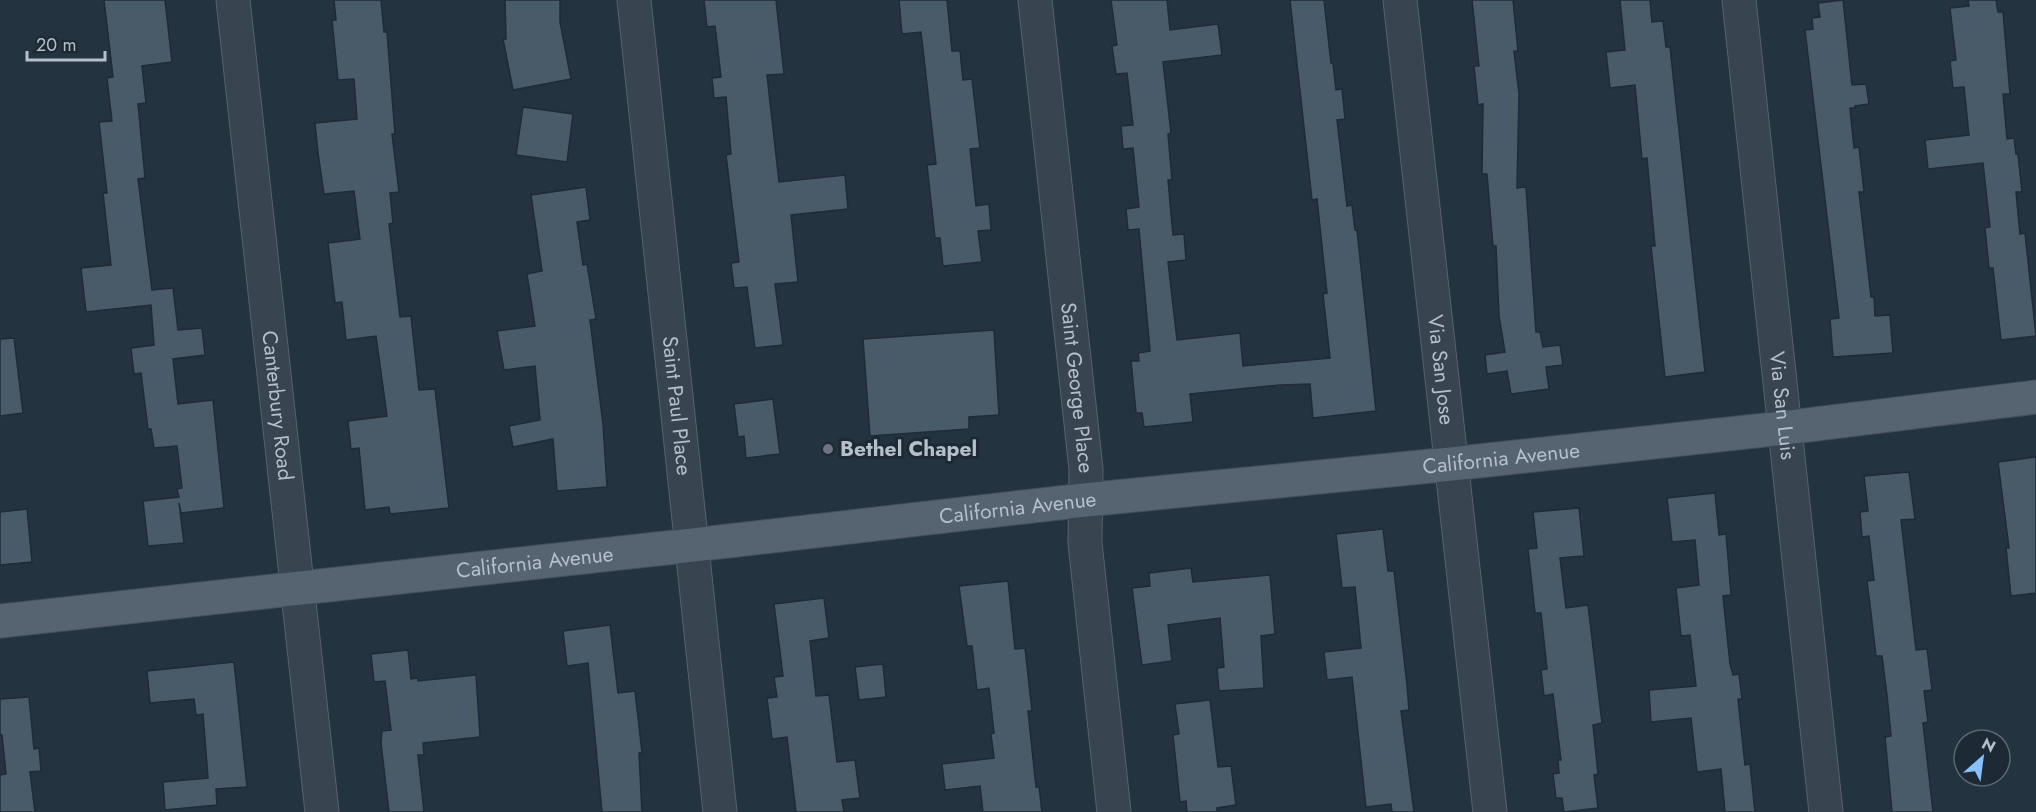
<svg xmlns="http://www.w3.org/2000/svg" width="2036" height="812" font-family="Jost,sans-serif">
  <rect width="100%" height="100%" fill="#243340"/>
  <!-- building -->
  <g fill="#495a69" stroke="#1f2b37" stroke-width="1.5">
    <polygon points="104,0 165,0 172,62 142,66 146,103 138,104 145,178 138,179 152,290 173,288 178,330 202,328 205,355 173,359 178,404 213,400 224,508 181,513 179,503 184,543 148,546 143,501 179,497 177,489 182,488 177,446 154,448 151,429 148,429 141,373 134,374 131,348 154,345 151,305 86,312 81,268 111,265 103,193 107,193 99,122 112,121 107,78 113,77"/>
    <polygon points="334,0 381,0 384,32 387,32 389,58 395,134 392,134 399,192 390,193 393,223 389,224 400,317 411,316 419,390 435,389 449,508 390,514 389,507 365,510 359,448 351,449 348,421 387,416 376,336 346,340 342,302 335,303 328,243 360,239 354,191 324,194 318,153 315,123 357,119 354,79 338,80 332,20 336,20"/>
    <polygon points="505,0 560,0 560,22 571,79 513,90 503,39 506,39"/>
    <polygon points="704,0 776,0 784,74 767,75 779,182 845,175 848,209 791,215 798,282 775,284 783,345 755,348 747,287 734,288 731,263 739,262 726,155 731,154 726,97 714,98 712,78 721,77 715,26 707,27"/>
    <polygon points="899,0 947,0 952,51 960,51 963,80 972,79 980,148 970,149 976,206 989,204 991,230 978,231 982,262 943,266 940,238 935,238 927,165 936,164 921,32 902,34"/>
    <polygon points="1111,0 1167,0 1170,30 1218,24 1222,55 1163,62 1171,133 1168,134 1172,180 1168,180 1173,235 1184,234 1186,260 1168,262 1177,340 1240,333 1243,366 1330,358 1323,294 1327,293 1317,199 1312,200 1290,0 1324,0 1331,63 1333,63 1336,90 1342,89 1345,119 1337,120 1347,206 1352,205 1355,230 1357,230 1376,411 1313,418 1310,384 1280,385 1190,394 1193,422 1144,427 1142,413 1136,413 1131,361 1139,361 1138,353 1150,351 1139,229 1128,230 1126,209 1139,207 1133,148 1123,149 1121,126 1133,125 1127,73 1116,74 1112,46 1117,45"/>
    <polygon points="1472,0 1513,0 1518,51 1514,51 1519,94 1517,188 1526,187 1536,332 1540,332 1543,347 1560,345 1563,365 1546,367 1549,389 1511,394 1507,371 1487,374 1485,355 1505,352 1499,316 1496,246 1493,246 1487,174 1482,174 1483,104 1478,105 1474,66 1479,66"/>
    <polygon points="1620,0 1650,0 1652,22 1663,21 1666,47 1670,47 1705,372 1665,377 1651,246 1655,246 1647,158 1642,159 1635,85 1610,88 1606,52 1625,50"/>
    <polygon points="1843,0 1852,85 1866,84 1869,104 1855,106 1855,108 1850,108 1854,148 1859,147 1864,192 1859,192 1871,297 1874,297 1875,316 1890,315 1893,353 1833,357 1830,319 1839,318 1805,30 1813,29 1812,18 1820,17 1818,3"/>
    <polygon points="1968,0 1996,0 1998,12 2003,12 2010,94 2003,94 2007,139 2014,138 2016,154 2018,154 2022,192 2016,192 2020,234 2025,233 2036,336 2001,340 1993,268 1989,268 1985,228 1990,227 1983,163 1928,169 1925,140 1969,135 1964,87 1953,88 1950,61 1956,60 1950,8 1969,6"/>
    <polygon points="523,107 573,114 567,162 516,155"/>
    <polygon points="586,187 590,220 577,222 583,265 587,264 596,319 590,320 603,424 607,487 557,491 553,439 513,447 509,426 540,420 535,366 504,370 497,331 535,326 527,274 542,271 531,195"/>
    <polygon points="994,330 999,415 969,417 969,429 870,436 863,339"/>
    <polygon points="14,338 23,413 0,416 0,339"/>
    <polygon points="773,399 780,454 746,458 744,436 738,437 734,404"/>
    <polygon points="2036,457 2036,593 2011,596 2006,548 2009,548 1998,462"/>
    <polygon points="1909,472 1915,519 1901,520 1916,650 1927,649 1932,690 1924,691 1928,722 1923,723 1933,812 1892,812 1885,737 1891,736 1887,695 1882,656 1876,656 1870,605 1867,581 1874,580 1869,536 1862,537 1860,512 1868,511 1864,476"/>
    <polygon points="1715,493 1719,535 1726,534 1728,557 1731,595 1723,596 1730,664 1733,675 1739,674 1742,699 1738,699 1745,765 1750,764 1755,812 1725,812 1721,769 1697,772 1691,718 1651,722 1649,690 1696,686 1690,635 1681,636 1676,588 1699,585 1695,540 1672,542 1667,498"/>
    <polygon points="1579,508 1584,556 1560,558 1566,608 1588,605 1602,723 1593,725 1598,774 1594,775 1598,808 1564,812 1562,798 1556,798 1553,774 1559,773 1558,760 1561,760 1553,694 1544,696 1541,670 1547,669 1541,613 1535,613 1528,549 1537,548 1533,512"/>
    <polygon points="27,509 32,562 0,565 0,512"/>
    <polygon points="1383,529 1388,571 1394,571 1407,685 1409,710 1401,711 1414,812 1392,812 1391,804 1366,807 1352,677 1327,680 1324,652 1361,648 1355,587 1342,588 1336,534"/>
    <polygon points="1191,568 1193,582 1270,575 1275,634 1261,636 1264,688 1219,691 1217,668 1224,667 1220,618 1168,625 1172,661 1142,665 1132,588 1150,586 1149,573"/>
    <polygon points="1008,581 1015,649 1025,648 1032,711 1028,711 1036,787 1039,787 1042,812 983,812 980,786 945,790 942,764 994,758 991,734 994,733 989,688 977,690 972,646 967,646 959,586"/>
    <polygon points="824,598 829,638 810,641 816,696 829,695 837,762 855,760 860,798 842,800 844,812 796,812 787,737 772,739 767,698 777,697 774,677 783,676 774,604"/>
    <polygon points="610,625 618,693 635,691 642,753 639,753 642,812 602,812 588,663 567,666 563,631"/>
    <polygon points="408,650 411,679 418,678 418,681 476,675 480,737 423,743 424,755 418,755 424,812 389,812 381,743 382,731 391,730 385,681 374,682 371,654"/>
    <polygon points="234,662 247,787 216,789 217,805 165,810 163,782 208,778 203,714 196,715 194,699 150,703 147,671"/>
    <polygon points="883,664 886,697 859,700 855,667"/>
    <polygon points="29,697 34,749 39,748 41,771 30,772 35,812 0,812 0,775 6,774 2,735 0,735 0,699"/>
    <polygon points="1210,700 1218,767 1231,766 1236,805 1217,808 1217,812 1187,812 1186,801 1180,802 1173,735 1179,734 1175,704"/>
  </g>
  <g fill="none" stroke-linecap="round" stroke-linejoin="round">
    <!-- minor casing -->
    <g stroke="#56626e" stroke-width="35">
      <g id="minor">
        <path id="s1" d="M233,0l89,812"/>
        <path id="s2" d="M634,0l86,812"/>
        <path id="s3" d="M1035,0l51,469 -1,74 29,269"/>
        <path id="s4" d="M1400,0l90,812"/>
        <path id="s5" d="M1739,0l87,812"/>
      </g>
    </g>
    <!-- major casing -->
    <g stroke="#44505c" stroke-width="35">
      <g id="major">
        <path id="s6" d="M0,621l693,-76 392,-45 366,-36 332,-36 253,-31"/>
      </g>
    </g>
    <!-- minor -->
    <use href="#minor" stroke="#384450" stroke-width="33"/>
    <!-- major -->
    <use href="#major" stroke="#566370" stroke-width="33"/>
  </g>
  <!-- markers -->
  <circle fill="#6b7280" stroke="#1d2935" stroke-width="2" cx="828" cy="449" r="6"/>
  <g text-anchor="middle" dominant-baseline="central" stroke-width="6" stroke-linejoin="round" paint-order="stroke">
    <!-- street labels -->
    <g font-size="21" fill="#b4bfcb" stroke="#1d2935">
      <text stroke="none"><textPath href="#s4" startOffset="372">Via San Jose</textPath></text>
      <text stroke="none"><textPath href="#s3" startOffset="390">Saint George Place</textPath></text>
      <text stroke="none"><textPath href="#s1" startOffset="408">Canterbury Road</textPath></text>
      <text stroke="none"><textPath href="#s2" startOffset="408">Saint Paul Place</textPath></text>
      <text stroke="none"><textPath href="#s5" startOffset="408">Via San Luis</textPath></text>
      <text stroke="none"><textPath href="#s6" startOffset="1510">California Avenue</textPath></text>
      <text stroke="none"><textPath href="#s6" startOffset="1024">California Avenue</textPath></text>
      <text stroke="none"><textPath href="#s6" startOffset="538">California Avenue</textPath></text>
    </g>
    <!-- poi labels -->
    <g font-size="21" font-weight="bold" fill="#b4bfcb" stroke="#1d2935" text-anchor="start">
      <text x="840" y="449">Bethel Chapel</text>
    </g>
  </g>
  <!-- north arrow -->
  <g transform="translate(1982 758) rotate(28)"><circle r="28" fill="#1d2935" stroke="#596571" stroke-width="1.5"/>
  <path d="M0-4.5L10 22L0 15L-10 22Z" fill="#87c0fc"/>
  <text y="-9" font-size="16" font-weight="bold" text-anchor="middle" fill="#b4bfcb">N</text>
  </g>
  <!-- scale -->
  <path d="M27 51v9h78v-9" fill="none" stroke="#b4bfcb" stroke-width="3"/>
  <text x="36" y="51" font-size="18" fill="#b4bfcb" stroke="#1d2935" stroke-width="4.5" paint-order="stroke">20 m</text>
</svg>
